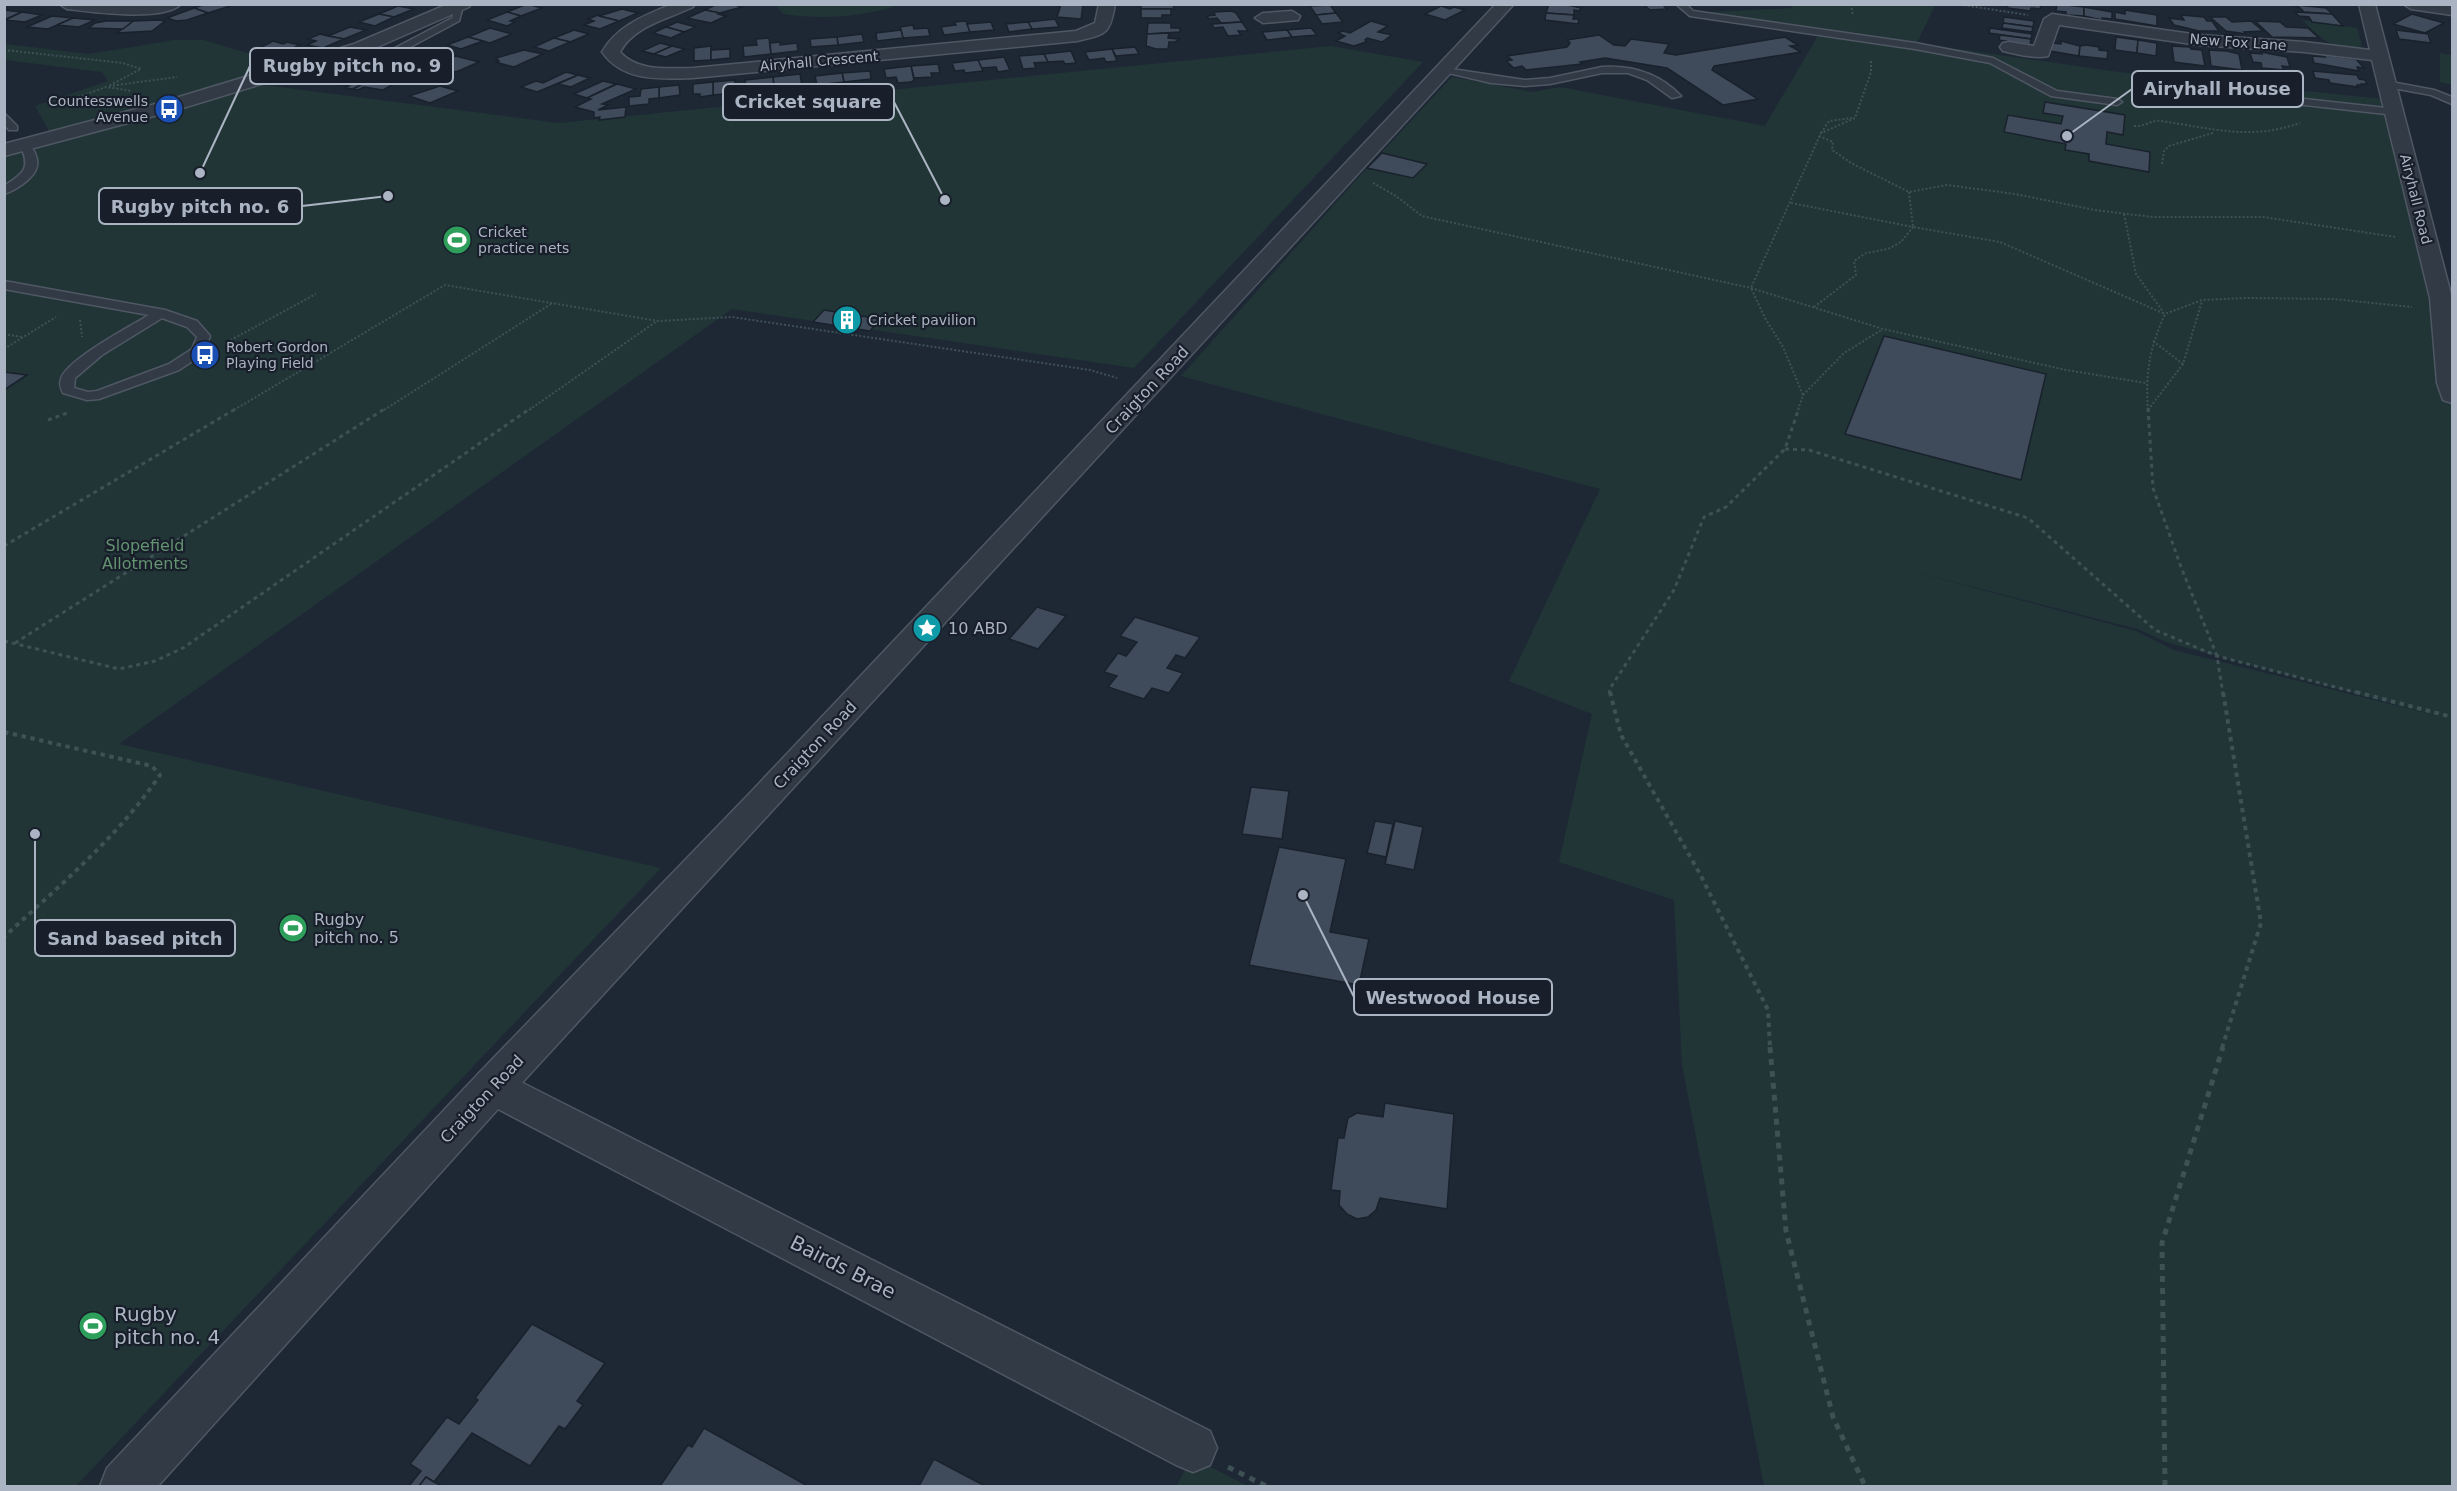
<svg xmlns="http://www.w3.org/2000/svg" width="2457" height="1491" font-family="'DejaVu Sans',sans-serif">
  <rect width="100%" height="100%" fill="#1e2835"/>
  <!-- green -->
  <g fill="#213537" fill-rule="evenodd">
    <path d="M1788,4l147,1 -18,38 201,29 265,27 69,269v1118h-688l-82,-421 -8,-165 -115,-38 33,-148 -83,-33 91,-192 -419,-113 186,-208 85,-91 81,15 27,-5 205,39 54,-92 -129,-21 103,-5zM1900,568l237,61 32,14 276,75 -271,-68 -38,-19z"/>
    <path d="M775,5l1,-1 123,1c-37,12 -76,15 -115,9z"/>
    <path d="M2302,20l55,8 5,18c-28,8 -42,-9 -60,-26z"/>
    <polygon points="174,40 204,40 283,64 182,97 49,131 35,106 108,81 102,72 5,60 5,44 89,54"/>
    <polygon points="1331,46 1423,62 1134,368 732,309 119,744 661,868 76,1486 5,1486 5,153 256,84 558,123"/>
    <polygon points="2440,53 2452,55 2452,85 2440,82"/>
    <polygon points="1191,1457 1248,1486 1177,1486"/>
  </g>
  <!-- building -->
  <g fill="#3f4a5a" stroke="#19212c" stroke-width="1.5">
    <polygon points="206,4 227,4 230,6 208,13 194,8"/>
    <polygon points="527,4 542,8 521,16 507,12"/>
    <polygon points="717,4 732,4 742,7 720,13 705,10"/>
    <polygon points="1061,4 1083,4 1081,19 1057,17"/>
    <polygon points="1141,4 1173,5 1174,9 1141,9"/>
    <polygon points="1549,4 1563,4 1581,8 1579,11 1574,10 1574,15 1546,13"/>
    <polygon points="1643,4 1662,4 1667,9 1650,10"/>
    <polygon points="2007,4 2035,4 2041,5 2040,9 2031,8 2030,11 2008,8"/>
    <polygon points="2057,4 2084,7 2084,16 2066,15 2066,12 2056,11"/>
    <polygon points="2287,4 2326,8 2332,14 2304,12 2299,7"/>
    <polygon points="1330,5 1336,13 1316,15 1310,6"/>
    <polygon points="398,6 414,9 394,17 379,14"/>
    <polygon points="1441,6 1450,9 1454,7 1465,10 1445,20 1425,14"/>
    <polygon points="2084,7 2112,12 2112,19 2102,18 2102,20 2084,16"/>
    <polygon points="194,8 208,13 187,20 176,21 167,18"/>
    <polygon points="622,9 638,13 619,21 599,16"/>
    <polygon points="1141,9 1171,9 1171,15 1162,15 1162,18 1141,18"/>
    <polygon points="4,10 22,12 4,20"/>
    <polygon points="705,10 720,13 718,14 726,16 711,23 687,18"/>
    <polygon points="2125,10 2157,15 2157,26 2115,19 2115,12 2125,14"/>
    <polygon points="1232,11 1236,13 1242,22 1221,23 1217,18 1209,19 1207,16 1215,15 1214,12"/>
    <polygon points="22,12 42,15 25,22 5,20"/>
    <polygon points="507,12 521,16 510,21 515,22 507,26 487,20"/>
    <polygon points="2295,12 2332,14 2343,26 2312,22 2309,17 2299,16"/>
    <polygon points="1336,13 1343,22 1322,24 1316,15"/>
    <polygon points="1546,13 1574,15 1573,19 1579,19 1578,24 1545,20"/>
    <polygon points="379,14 394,17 375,26 359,22"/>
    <polygon points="2412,14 2444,23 2425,33 2393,24"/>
    <polygon points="598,15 599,16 619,21 600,29 584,25 594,21 588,19"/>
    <polygon points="2181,15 2204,17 2207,21 2212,21 2219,31 2199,31 2174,25 2169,18 2184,20"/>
    <polygon points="52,16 73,18 48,29 27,27"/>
    <polygon points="2004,17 2034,21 2033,27 2003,23"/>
    <polygon points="2210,17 2226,17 2232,22 2251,21 2263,31 2244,32 2246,34 2226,31"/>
    <polygon points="73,18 95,20 79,27 57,25"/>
    <polygon points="1055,19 1059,27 1032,29 1028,22"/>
    <polygon points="159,20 165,21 152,31 117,33 133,21"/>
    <polygon points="106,21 133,21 123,29 89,28 95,23"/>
    <polygon points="966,21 970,32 944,35 941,27 956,25 954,22"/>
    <polygon points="1371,21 1388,26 1378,32 1392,35 1382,42 1367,38 1365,40 1366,42 1354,46 1336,41 1345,36 1338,33 1343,31 1350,33"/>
    <polygon points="2255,21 2280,22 2286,27 2308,28 2319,38 2272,37"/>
    <polygon points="677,22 696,27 684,32 666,27"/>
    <polygon points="991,22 994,30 970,32 967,24"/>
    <polygon points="1028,22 1032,29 1009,32 1006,24"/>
    <polygon points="1242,22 1248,31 1238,31 1241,35 1228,36 1223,27 1214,28 1212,24"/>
    <polygon points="1148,23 1171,23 1171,28 1180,28 1180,32 1147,34"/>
    <polygon points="2003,23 2033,27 2032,32 2002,28"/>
    <polygon points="913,25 914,29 928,28 930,36 903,38 900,27"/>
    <polygon points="350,27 366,30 344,39 328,36"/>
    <polygon points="666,27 684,32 671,38 653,33"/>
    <polygon points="490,28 512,34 490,43 468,37"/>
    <polygon points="1311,28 1317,35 1292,37 1287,30"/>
    <polygon points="1990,28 2032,34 2031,39 1989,33"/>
    <polygon points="574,30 589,34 570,42 554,38"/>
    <polygon points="901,30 903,38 877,41 876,33"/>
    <polygon points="1287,30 1292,37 1267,40 1262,32"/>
    <polygon points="2396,30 2428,34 2431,43 2399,39"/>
    <polygon points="1169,33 1168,38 1179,39 1175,42 1169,42 1168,49 1156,49 1146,46 1147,34"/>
    <polygon points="320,34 328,36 344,39 323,48 307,45 316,41 308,39"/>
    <polygon points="862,34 864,42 838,45 837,37"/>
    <polygon points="1599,35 1614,45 1625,46 1631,39 1669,44 1664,53 1676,55 1785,37 1798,45 1790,46 1801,52 1714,66 1712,70 1758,99 1723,105 1667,68 1605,58 1580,62 1582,64 1526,70 1522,66 1514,68 1506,61 1512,60 1507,56 1567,47 1570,43 1567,40"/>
    <polygon points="2000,35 2031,39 2030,45 1999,40"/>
    <polygon points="468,37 483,41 461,49 447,45"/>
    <polygon points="837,37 838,45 811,47 810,39"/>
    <polygon points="2116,37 2138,40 2137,53 2115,50"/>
    <polygon points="554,38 570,42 549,51 534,47"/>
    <polygon points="769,38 771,54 744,57 743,46 757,45 756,39"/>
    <polygon points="2138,40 2157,43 2156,56 2137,53"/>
    <polygon points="273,41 283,44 287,42 300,45 273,56 254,51"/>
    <polygon points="2061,41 2080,46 2079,56 2050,51 2051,43 2061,44"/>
    <polygon points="780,42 780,45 797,43 798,51 771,54 770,43"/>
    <polygon points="660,43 672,46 654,54 642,51"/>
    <polygon points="2086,45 2099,47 2099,50 2108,51 2107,59 2079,56 2080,46"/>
    <polygon points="672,46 685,49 666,57 654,54"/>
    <polygon points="711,46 711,60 694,61 694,48"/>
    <polygon points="2172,46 2190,47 2191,49 2202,50 2205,66 2174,62"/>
    <polygon points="1135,47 1139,54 1116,56 1112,49"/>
    <polygon points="730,49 730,58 711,60 711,50"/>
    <polygon points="1112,49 1117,61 1106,62 1104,58 1089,60 1085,52"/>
    <polygon points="524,50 543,54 514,67 495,62 499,61 496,58"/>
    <polygon points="2209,50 2227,51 2239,54 2242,70 2211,66"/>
    <polygon points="1071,51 1076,63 1065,64 1063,61 1048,62 1044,54"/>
    <polygon points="2261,52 2287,57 2290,67 2282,66 2284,70 2262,68 2261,63 2253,62 2250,53 2262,54"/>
    <polygon points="1044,54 1048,62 1034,63 1036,68 1023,69 1019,56"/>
    <polygon points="2324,55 2356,59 2364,68 2357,67 2359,71 2314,63 2312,56 2325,57"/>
    <polygon points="456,56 479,62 456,72 435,65 435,63"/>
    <polygon points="1004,57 1010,70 998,72 996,67 981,68 978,60"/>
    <polygon points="978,60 983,71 965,73 964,70 955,71 952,63"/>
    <polygon points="938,64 940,73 931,73 932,77 914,78 911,66"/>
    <polygon points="911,66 914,80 911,82 898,83 896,77 886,78 884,69"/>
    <polygon points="870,71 871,79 844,82 842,73"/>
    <polygon points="2313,71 2357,75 2359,79 2365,80 2367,84 2361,84 2361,85 2357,85 2358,87 2330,83 2329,80 2315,78"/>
    <polygon points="566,72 578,75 537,92 521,87 536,81 543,83"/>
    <polygon points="842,73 844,82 817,85 815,76"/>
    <polygon points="800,74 802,87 790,88 789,84 774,86 773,77"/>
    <polygon points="352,75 374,78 353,89 344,88 349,86 335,84"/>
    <polygon points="578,75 590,78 571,87 558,84"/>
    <polygon points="773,77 774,89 766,89 766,86 746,88 745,80"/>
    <polygon points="374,78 399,81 383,90 364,87 358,90 353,89"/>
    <polygon points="735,80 735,93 713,95 713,82"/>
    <polygon points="603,81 616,84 587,98 574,94"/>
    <polygon points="713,82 713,95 700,97 700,94 693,94 693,84"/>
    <polygon points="617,84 636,89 602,104 608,105 598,110 626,107 625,117 599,120 600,117 594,118 594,112 575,107 591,99 587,98"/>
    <polygon points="679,85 680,95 659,98 659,87"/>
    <polygon points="440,86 458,91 430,103 409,96"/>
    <polygon points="659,87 659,98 649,99 649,104 629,106 629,97 640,96 641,89"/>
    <polygon points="2045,102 2125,115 2123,135 2107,132 2106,144 2150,152 2149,172 2089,161 2089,154 2065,150 2066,144 2004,132 2008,115 2061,124 2063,116 2043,113"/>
    <polygon points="1382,153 1427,164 1413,178 1367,168"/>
    <polygon points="824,310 880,319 870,331 813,322"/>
    <polygon points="1884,336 2046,374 2021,480 1845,434"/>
    <polygon points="4,372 27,375 4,390"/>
    <polygon points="1037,607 1066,616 1038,649 1009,639"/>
    <polygon points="1135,617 1200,637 1185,658 1176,655 1167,668 1183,673 1169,693 1152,688 1144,699 1108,687 1117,676 1104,672 1118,653 1126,656 1137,642 1120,636"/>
    <polygon points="1251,787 1289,791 1282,839 1242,834"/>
    <polygon points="1375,821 1393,824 1386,857 1367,853"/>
    <polygon points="1395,821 1423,827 1414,870 1385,864"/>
    <polygon points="1279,847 1346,859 1330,932 1369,939 1359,985 1249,965"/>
    <polygon points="1385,1103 1454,1114 1447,1209 1380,1198 1376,1210 1368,1217 1357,1219 1347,1214 1339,1205 1340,1191 1331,1190 1338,1138 1344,1138 1348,1118 1357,1113 1383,1117"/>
    <polygon points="532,1324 605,1363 577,1401 583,1405 565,1429 559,1426 530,1466 472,1433 434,1482 426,1477 419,1486 409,1486 421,1471 410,1464 447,1417 459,1424 478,1400 475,1398"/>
    <polygon points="704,1428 806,1485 805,1486 660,1486 688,1445 692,1447"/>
    <polygon points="934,1459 985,1486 919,1486"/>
    <polygon points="426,1477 434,1482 442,1486 419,1486"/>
  </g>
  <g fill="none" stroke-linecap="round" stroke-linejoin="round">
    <!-- service casing -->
    <g stroke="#4f5764" stroke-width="3">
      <g id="service">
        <polygon points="456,4 463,6 459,21 384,61 378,61 378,57 452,18"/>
        <polygon points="1676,4 1686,4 1693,11 1915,43 1993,58 2057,91 2117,99 2122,102 2117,105 2051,96 1990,63 1915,49 1690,16"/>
        <path d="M1602,67c31,-2 58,7 79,29l-9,2 -25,-18 -19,-7h-26l-52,11 -25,2 -34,-3 -51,-12 5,-3 80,12 25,-2z"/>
        <polygon points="2386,81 2434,90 2452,97 2452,104 2431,95 2382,86 2382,82"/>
        <polygon points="2242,92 2395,109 2400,112 2395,115 2242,98 2138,101 2133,98 2138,95"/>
        <polygon points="4,113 17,126 17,130 9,130 4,124"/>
        <path d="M25,142l4,1c4,6 10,15 8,23 -2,12 -21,24 -33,28v-8c21,-14 27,-18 16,-41z"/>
        <path d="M4,281l161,29 32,11 13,15 -7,18 -24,16 -80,29 -12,1 -24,-7c-2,-4 -4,-9 -2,-14 5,-19 70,-53 88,-64l-145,-26zM162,318l25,9 10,10 -5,12 -23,15 -72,27 -9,1 -14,-4 1,-10 27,-23z"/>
      </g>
    </g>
    <!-- minor casing -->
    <g stroke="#4f5764" stroke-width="3">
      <g id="minor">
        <path d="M59,4h122c-17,18 -90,8 -114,5z"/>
        <path d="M672,4h23l-2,3c-25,12 -59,19 -73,45 18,20 48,16 73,16l383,-37 19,-8 4,-19h16c-5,31 -9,30 -38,37l-384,37c-33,1 -70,4 -91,-26 16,-27 42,-36 70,-48z"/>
        <path d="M2359,4h16l77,294v105l-9,-3 -6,-17 -7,-85 -58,-238 -68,-8 -105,-7 -140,-20 -11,31c-13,3 -32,-2 -45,-5l-3,-4 3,-4 6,-1 25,4 10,-27 8,-5 147,21 105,7 66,8z"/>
        <polygon points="2403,4 2452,5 2452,15 2411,9"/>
        <polygon points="1292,11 1300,16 1298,20 1263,23 1255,18 1263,13"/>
        <polygon points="493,1068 1210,1431 1217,1448 1210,1465 1193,1472 1176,1465 479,1099 473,1086 479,1073"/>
      </g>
    </g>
    <!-- tertiary casing -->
    <g stroke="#4f5764" stroke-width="3">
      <g id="tertiary">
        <polygon points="448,4 471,4 469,7 366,52 173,111 4,156 4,144 159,103 354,44"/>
        <polygon points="1496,4 1514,4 507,1099 158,1486 100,1486 107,1468 479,1073 749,794"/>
      </g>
    </g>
    <!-- path-far3 -->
    <g stroke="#3e5154" stroke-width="2" stroke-dasharray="2 2" stroke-linecap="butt">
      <polyline points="1851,4 1853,16"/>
      <polyline points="1956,4 2028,15"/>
      <polyline points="4,50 123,63 141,69 110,85"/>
      <polyline points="109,86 177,77"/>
      <polyline points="67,101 106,87 132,91"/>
      <path d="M2134,126c12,1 18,-7 27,-5 51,7 87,20 139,2"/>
      <polyline points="1821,133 1829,121 1852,118"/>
      <polyline points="1819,136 1833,142 1832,150 1851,163 1909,192 1947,185 2015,194 2095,210 2152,217 2263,217 2396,237"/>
      <polyline points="2162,164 2164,151 2169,146 2213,133"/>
      <polyline points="1373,183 1396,196 1422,216 1751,288 1883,329 2066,370 2146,383"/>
      <polyline points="1909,192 1913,227 2000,242 2165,314"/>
      <polyline points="1791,203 1913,227 1901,242 1888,249 1866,253 1854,261 1856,275 1814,307"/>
      <polyline points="2124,214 2136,274 2164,313"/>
      <polyline points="80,320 82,337"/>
      <polyline points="4,334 22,337"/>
      <polyline points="2153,341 2183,364"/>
      <polyline points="227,342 316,294"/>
      <polyline points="4,349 56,317"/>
      <polyline points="1803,395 1844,353 1883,329"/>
      <polyline points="234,410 445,285 658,321 732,317 1090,370 1117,378"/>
      <polyline points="384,410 551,304"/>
      <polyline points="529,410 657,321"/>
      <polyline points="1798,410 1803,395 1783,347 1765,318 1751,288 1821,133 1855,118 1871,72 1871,59"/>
      <polyline points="2148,410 2183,364 2202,301"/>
      <path d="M2148,410c-3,-37 2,-63 17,-96l37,-14 43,-2 88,1 79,8"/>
    </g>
    <!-- path-far2 -->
    <g stroke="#3e5154" stroke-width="3" stroke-dasharray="4 4" stroke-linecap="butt">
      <polyline points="2148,408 2153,488 2181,567 2217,656 2223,694"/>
      <polyline points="2148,410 2149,408"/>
      <polyline points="48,420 67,413"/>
      <polyline points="1785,449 1809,450 2028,518 2155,630 2217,656 2362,694"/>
      <polyline points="4,546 237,408"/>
      <polyline points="4,641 119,669 155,661 183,648 531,408"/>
      <polyline points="15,643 386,408"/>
      <polyline points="1610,694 1609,690 1674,590 1704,517 1726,507 1785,449 1799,408"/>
    </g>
    <!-- path-far1 -->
    <g stroke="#3e5154" stroke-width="4" stroke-dasharray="4.5 4.5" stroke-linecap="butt">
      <polyline points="1610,692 1621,735 1700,874 1768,1010 1770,1048"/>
      <polyline points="2356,692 2452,717"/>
      <path d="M4,732l148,34 8,9c-43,63 -101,111 -156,162"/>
      <polyline points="2222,1048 2261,923 2223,692"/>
    </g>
    <!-- path -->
    <g stroke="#3e5154" stroke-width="5" stroke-dasharray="6 6" stroke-linecap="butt">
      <polyline points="1770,1047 1786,1231 1833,1417 1865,1486"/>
      <polyline points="1228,1467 1266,1486"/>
      <polyline points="2165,1486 2162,1243 2223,1047"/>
    </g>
    <!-- service -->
    <use href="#service" fill="#323a46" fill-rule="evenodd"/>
    <!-- minor -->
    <use href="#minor" fill="#323a46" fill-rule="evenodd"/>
    <!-- tertiary -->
    <use href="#tertiary" fill="#323a46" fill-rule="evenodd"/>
  </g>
  <!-- icons -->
  <defs>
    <g id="bus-disc" transform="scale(1.5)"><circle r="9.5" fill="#1a4fb4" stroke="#181f2a"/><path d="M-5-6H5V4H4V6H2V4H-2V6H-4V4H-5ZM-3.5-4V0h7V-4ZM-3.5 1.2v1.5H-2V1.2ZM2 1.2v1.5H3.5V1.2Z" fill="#fff"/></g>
    <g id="stadium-disc" transform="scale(1.5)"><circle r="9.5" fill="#2e9e5b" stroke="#181f2a"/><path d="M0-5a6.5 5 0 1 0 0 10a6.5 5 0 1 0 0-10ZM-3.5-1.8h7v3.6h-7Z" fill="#fff"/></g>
    <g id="building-disc" transform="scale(1.5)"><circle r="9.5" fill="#0f9aa8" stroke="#181f2a"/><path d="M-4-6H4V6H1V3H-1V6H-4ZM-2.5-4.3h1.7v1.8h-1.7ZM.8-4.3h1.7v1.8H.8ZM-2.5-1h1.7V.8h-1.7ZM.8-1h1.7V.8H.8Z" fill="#fff"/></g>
    <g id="sight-disc" transform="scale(1.5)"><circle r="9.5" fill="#0f9aa8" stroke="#181f2a"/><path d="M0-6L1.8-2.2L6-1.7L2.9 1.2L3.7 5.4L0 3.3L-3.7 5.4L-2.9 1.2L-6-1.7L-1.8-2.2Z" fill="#fff"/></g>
  </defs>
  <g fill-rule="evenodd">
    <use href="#bus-disc" x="169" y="109"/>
    <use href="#stadium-disc" x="457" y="240"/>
    <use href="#building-disc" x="847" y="320"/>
    <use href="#bus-disc" x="205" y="355"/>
    <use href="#sight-disc" x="927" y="628"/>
    <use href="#stadium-disc" x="293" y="928"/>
    <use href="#stadium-disc" x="93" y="1326"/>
  </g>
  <g text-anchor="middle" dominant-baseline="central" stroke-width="4.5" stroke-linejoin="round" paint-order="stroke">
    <!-- far-street labels -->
    <g font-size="14" fill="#abb4c3" stroke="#181f2a">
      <text transform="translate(2238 42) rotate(4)">New Fox Lane</text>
      <text transform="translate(819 61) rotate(-5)">Airyhall Crescent</text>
      <text transform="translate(2416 199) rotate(76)">Airyhall Road</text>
    </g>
    <!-- far-poi labels -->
    <g font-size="14" fill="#abb4c3" stroke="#181f2a" text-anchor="start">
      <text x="148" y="101" text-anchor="end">Countesswells<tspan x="148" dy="16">Avenue</tspan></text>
      <text x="478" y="232">Cricket<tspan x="478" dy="16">practice nets</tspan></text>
      <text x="868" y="320">Cricket pavilion</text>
      <text x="226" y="347">Robert Gordon<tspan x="226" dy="16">Playing Field</tspan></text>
    </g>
    <!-- street labels -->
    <g font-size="16" fill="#abb4c3" stroke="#181f2a">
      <text transform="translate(1147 390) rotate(-47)">Craigton Road</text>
      <text transform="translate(815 745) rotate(-47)">Craigton Road</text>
      <text transform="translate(482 1099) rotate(-47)">Craigton Road</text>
    </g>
    <!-- park labels -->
    <g font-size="16" fill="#639370" stroke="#181f2a">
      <text x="145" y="545">Slopefield<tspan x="145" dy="18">Allotments</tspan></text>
    </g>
    <!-- poi labels -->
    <g font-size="16" fill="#abb4c3" stroke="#181f2a" text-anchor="start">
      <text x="948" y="628">10 ABD</text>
      <text x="314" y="919">Rugby<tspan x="314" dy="18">pitch no. 5</tspan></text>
    </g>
    <!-- near-street labels -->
    <g font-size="20" fill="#abb4c3" stroke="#181f2a">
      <text transform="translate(843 1267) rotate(27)">Bairds Brae</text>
    </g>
    <!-- near-poi labels -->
    <g font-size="20" fill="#abb4c3" stroke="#181f2a" text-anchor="start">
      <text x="114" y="1314">Rugby<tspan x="114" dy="23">pitch no. 4</tspan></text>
    </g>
  </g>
  <!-- callouts -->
  <path fill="none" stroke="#abb4c3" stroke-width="2" d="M200 173L250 66M2067 136L2132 89M945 200L894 102M388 196L302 206M35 834L35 938M1303 895L1354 997"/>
  <g fill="#abb4c3" stroke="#181f2a" stroke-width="2">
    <circle cx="200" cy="173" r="6"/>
    <circle cx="2067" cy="136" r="6"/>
    <circle cx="945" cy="200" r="6"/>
    <circle cx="388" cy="196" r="6"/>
    <circle cx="35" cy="834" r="6"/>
    <circle cx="1303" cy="895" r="6"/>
  </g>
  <g fill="#181f2a" stroke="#abb4c3" stroke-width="2">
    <rect x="250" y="48" width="203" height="36" rx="6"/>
    <rect x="2132" y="71" width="171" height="36" rx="6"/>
    <rect x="723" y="84" width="171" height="36" rx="6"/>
    <rect x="99" y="188" width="203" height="36" rx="6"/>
    <rect x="35" y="920" width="200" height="36" rx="6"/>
    <rect x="1354" y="979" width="198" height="36" rx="6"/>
  </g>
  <g font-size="18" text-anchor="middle" font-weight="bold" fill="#abb4c3">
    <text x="352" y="72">Rugby pitch no. 9</text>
    <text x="2217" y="95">Airyhall House</text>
    <text x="808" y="108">Cricket square</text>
    <text x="200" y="213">Rugby pitch no. 6</text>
    <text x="135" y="945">Sand based pitch</text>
    <text x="1453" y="1004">Westwood House</text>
  </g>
  <!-- border -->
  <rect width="2457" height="1491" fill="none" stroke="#abb4c3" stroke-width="12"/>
</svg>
